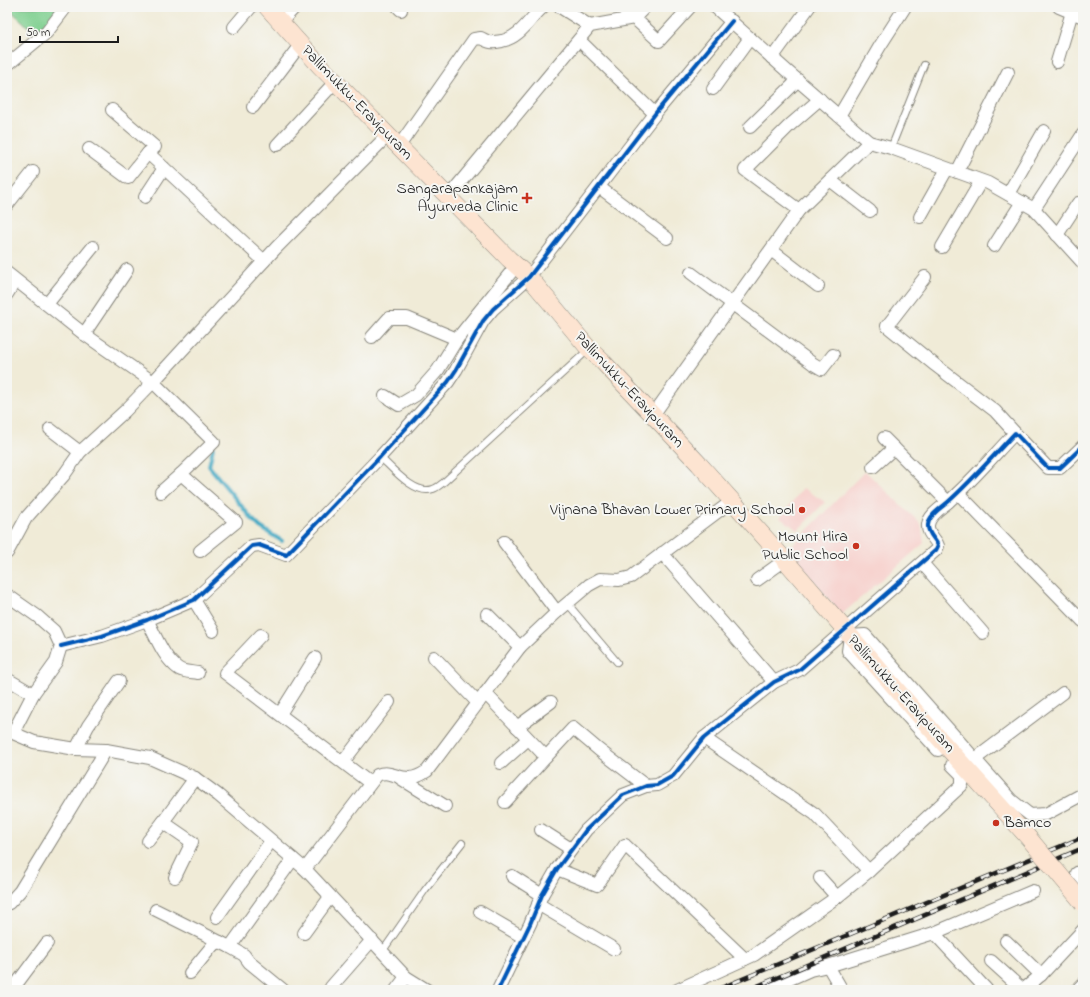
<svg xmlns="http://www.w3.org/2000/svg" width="1090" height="997" font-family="'Indie Flower',sans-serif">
  <rect width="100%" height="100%" fill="#f6f6f2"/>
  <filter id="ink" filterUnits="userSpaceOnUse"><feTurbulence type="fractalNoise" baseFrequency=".025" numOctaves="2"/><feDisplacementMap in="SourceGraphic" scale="8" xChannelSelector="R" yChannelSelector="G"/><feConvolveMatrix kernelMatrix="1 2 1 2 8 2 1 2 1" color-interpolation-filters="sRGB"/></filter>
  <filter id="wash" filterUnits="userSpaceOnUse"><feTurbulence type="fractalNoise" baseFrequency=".012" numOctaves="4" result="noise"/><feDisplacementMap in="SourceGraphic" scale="16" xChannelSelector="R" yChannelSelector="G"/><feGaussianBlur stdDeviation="0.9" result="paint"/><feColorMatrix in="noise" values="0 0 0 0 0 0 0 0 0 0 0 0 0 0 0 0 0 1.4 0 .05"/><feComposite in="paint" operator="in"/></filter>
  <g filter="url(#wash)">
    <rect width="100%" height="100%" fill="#f0ebd7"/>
    <!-- built -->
    <g fill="#f7d0cc">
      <polygon points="865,471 921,524 924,543 841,615 789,549"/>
      <polygon points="803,488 825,502 798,530 780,518"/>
    </g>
    <!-- green -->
    <polygon fill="#80d091" stroke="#4e7656" points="7,7 61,7 36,34"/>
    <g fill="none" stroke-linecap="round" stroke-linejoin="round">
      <!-- stream -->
      <polyline stroke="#45abc5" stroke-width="4" points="213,448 209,466 252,519 260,527 282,541"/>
    </g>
  </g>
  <g filter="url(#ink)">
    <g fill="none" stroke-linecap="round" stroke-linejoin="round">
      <!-- lane casing -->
      <g stroke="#86847a" stroke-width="8">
        <g id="lane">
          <polyline points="891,148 924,65"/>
          <path d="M380,457c12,11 35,39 53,32 4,-1 8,-5 11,-7l144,-132"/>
          <polyline points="567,603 617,662"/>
          <polyline points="382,952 425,890 462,843"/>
        </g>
      </g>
      <!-- street casing -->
      <g stroke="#86847a" stroke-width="14">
        <g id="street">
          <polyline points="398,7 401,10"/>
          <polyline points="560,7 590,26"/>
          <polyline points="715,7 787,71 869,142 891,148 988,183 1034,209 1083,263"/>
          <polyline points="1059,7 1083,17"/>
          <polyline points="634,18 659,41 690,7"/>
          <polyline points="281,22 295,7"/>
          <polyline points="234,27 251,7"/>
          <polyline points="579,40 655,114"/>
          <polyline points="772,58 809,7"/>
          <polyline points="1057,62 1072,12"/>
          <polyline points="7,65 47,32 66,7"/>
          <polyline points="713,89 750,38"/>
          <polyline points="253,107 300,45"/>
          <polyline points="112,110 155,147 148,153 264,261"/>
          <polyline points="839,116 880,46 905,7"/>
          <polyline points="750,127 798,80"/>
          <polyline points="277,145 335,82"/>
          <path d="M399,146l75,-107 7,-1c9,5 10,5 21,3 19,-4 27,-22 41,-34"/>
          <polyline points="89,149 128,178 148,153"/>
          <polyline points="957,172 1008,72"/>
          <polyline points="830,180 870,211"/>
          <polyline points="599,187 667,238"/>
          <polyline points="1008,194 1044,131"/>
          <polyline points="145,197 164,168"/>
          <polyline points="448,197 590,26 634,18 645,7"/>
          <polyline points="7,205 33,172"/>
          <polyline points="1034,209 1083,134"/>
          <polyline points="799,210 745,170 790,125 820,99"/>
          <polyline points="920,217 947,169"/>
          <polyline points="1057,235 1078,203 1083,206"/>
          <polyline points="994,246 1022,202"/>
          <polyline points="942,247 981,181"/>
          <polyline points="771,250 818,286"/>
          <polyline points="7,273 84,334 153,382 214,442 181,474 236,522 200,551"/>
          <polyline points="691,273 812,363 822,369 833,355"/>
          <polyline points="925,277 887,326 935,365 995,411 1015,433"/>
          <polyline points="7,294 15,281"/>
          <polyline points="47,304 93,247"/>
          <polyline points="84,334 127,270"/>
          <polyline points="372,337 389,318 407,318 457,339 516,266"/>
          <polyline points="385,396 399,405 416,395 438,370 457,339"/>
          <polyline points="653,415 799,210 869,142"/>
          <polyline points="50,429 80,452"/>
          <polyline points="884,438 948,502"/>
          <polyline points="873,467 894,448"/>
          <polyline points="161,492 181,474"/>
          <polyline points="958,493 1083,621"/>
          <polyline points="504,542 557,612"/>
          <polyline points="7,553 26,518 64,475 80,452 125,411 153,382 276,248 388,135"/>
          <polyline points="662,553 774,682"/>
          <polyline points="922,563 983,633"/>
          <polyline points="757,580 785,560"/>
          <polyline points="7,595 37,616 54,631 61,646 56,662 33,694 13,733 34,742 76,749 106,750 20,891 9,903 7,904"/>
          <polyline points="194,600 213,631"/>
          <polyline points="487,614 520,647"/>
          <path d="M147,620c9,16 16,38 32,49 5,3 13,3 19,4"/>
          <polyline points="261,635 225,673 370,783"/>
          <polyline points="61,646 102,636 147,620 194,600 252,546 259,545 286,555 380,457 448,382 456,370 483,321 493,309 529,277 658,110 732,21"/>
          <polyline points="434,657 478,703"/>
          <polyline points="7,679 33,694"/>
          <polyline points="485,693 546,757 505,802"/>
          <polyline points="280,714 315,658"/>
          <polyline points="517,727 551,702"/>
          <polyline points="704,738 815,814 869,871 837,897"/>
          <polyline points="76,749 88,726 119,681"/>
          <polyline points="106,750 150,758 195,778 218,795 305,869 406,977 427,990"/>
          <polyline points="938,750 848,651 850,636 865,635 1011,800 1030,815 1046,814 1083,794"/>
          <polyline points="546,757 573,728 599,750 646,786"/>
          <polyline points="975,759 1063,693"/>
          <polyline points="343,762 389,702"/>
          <polyline points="501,763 528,739"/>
          <polyline points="400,778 445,806"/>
          <polyline points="541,830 571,849"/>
          <polyline points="148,841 163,822"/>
          <path d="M305,869l72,-94c13,-5 19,3 32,3 7,0 12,-3 18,-7l93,-124 37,-35 32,-27 11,-6 19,1 12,-3 101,-76"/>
          <polyline points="557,869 597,885 625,845 745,959"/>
          <polyline points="1083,870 1077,873 1083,880"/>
          <polyline points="869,871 962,785 962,775 952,765"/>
          <polyline points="512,876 542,895"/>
          <polyline points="175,877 192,842 163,822 195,778"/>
          <polyline points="538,904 614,949"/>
          <polyline points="156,910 230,947 293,859"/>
          <polyline points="480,912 523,937"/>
          <polyline points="217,917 271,841"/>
          <polyline points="304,933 330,897"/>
          <polyline points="934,933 987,990"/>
          <polyline points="1006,941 1041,975"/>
          <polyline points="230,947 244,955 249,962 283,990"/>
          <polyline points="991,961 1023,990"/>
          <polyline points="828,966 842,990"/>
          <polyline points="190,973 213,945 220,942"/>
          <polyline points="331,987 372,940"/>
          <polyline points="12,990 47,943"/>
          <polyline points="396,990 406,977"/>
          <path d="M498,990l32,-66 12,-29 15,-26 29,-39 37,-35 23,-9 11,-1 16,-9 31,-38 41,-33 29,-23 25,-12 137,-120 2,-4c-2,-7 -11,-12 -10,-21 1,-10 13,-17 20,-23 24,-21 45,-46 67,-69l33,35h12l23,-22"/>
          <polyline points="677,990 754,955 837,897 820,878"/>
          <polyline points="765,990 810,970 828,966 934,933 1033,891"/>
          <polyline points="1023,990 1041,975 1083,930"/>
          <polyline points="1077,990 1083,984"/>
        </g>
      </g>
      <!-- secondary casing -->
      <g stroke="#86847a" stroke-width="18">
        <polyline id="secondary" points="267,7 320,66 509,259 529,277 589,349 603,362 699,464 785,560 929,727 1027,836"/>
      </g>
      <!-- lane -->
      <use href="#lane" stroke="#fff" stroke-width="6"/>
      <!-- street -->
      <use href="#street" stroke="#fff" stroke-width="12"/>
      <!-- secondary -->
      <use href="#secondary" stroke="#fde4d1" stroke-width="17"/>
      <!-- rail casing -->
      <g stroke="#1c1c1c" stroke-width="4.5">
        <g id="rail">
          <polyline points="716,990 1083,837"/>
          <polyline points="748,990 1083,848"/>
        </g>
      </g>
      <!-- rail -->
      <use href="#rail" stroke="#f6f6f2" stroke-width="3" stroke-dasharray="9" stroke-linecap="butt"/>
      <!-- secondary-bridge casing -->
      <g stroke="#86847a" stroke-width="18" stroke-linecap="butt">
        <polyline id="secondary-bridge" points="1027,836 1083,903"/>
      </g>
      <!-- secondary-bridge -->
      <use href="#secondary-bridge" stroke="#fde4d1" stroke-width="17"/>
      <!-- cycleway casing -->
      <g stroke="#f6f6f2" stroke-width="6">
        <g id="cycleway">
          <polyline points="61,646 102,636 147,620 194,600 252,546 259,545 286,555 380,457 448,382 456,370 483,321 493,309 529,277 658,110 732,21"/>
          <path d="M498,990l32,-66 12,-29 15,-26 29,-39 37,-35 23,-9 11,-1 16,-9 31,-38 41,-33 29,-23 25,-12 137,-120 2,-4c-2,-7 -11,-12 -10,-21 1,-10 13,-17 20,-23 24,-21 45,-46 67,-69l33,35h12l23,-22"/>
        </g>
      </g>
      <!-- cycleway -->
      <use href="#cycleway" stroke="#0057b8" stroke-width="4"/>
    </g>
  </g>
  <!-- markers -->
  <g fill="#c8321e" stroke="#f6f6f2" stroke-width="1.5">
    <path d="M525 192h4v4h4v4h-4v4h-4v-4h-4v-4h4z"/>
    <circle cx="802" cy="510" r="4"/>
    <circle cx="856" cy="546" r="4"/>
    <circle cx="996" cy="823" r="4"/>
  </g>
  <g text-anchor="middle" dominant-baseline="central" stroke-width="4" stroke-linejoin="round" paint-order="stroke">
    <!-- street labels -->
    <g font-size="16" fill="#1c1c1c" stroke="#f6f6f2">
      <text transform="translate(357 103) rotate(46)">Pallimukku-Eravipuram</text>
      <text transform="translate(629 390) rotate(47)">Pallimukku-Eravipuram</text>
      <text transform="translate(901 694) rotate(48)">Pallimukku-Eravipuram</text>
    </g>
    <!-- poi labels -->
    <g font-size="16" fill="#1c1c1c" stroke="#f6f6f2" text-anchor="end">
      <text x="518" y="189">Sangarapankajam<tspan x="518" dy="18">Ayurveda Clinic</tspan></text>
      <text x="794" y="510">Vijnana Bhavan Lower Primary School</text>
      <text x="848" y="537">Mount Hira<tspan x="848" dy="18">Public School</tspan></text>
      <text x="1004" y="823" text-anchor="start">Bamco</text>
    </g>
  </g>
  <!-- margin -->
  <rect width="1090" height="997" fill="none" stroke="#f6f6f2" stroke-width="24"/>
  <!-- scale -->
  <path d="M20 36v6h98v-6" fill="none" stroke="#1c1c1c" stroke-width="2"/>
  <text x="26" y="36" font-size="12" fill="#1c1c1c" stroke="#f6f6f2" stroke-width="3" paint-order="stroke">50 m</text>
</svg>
